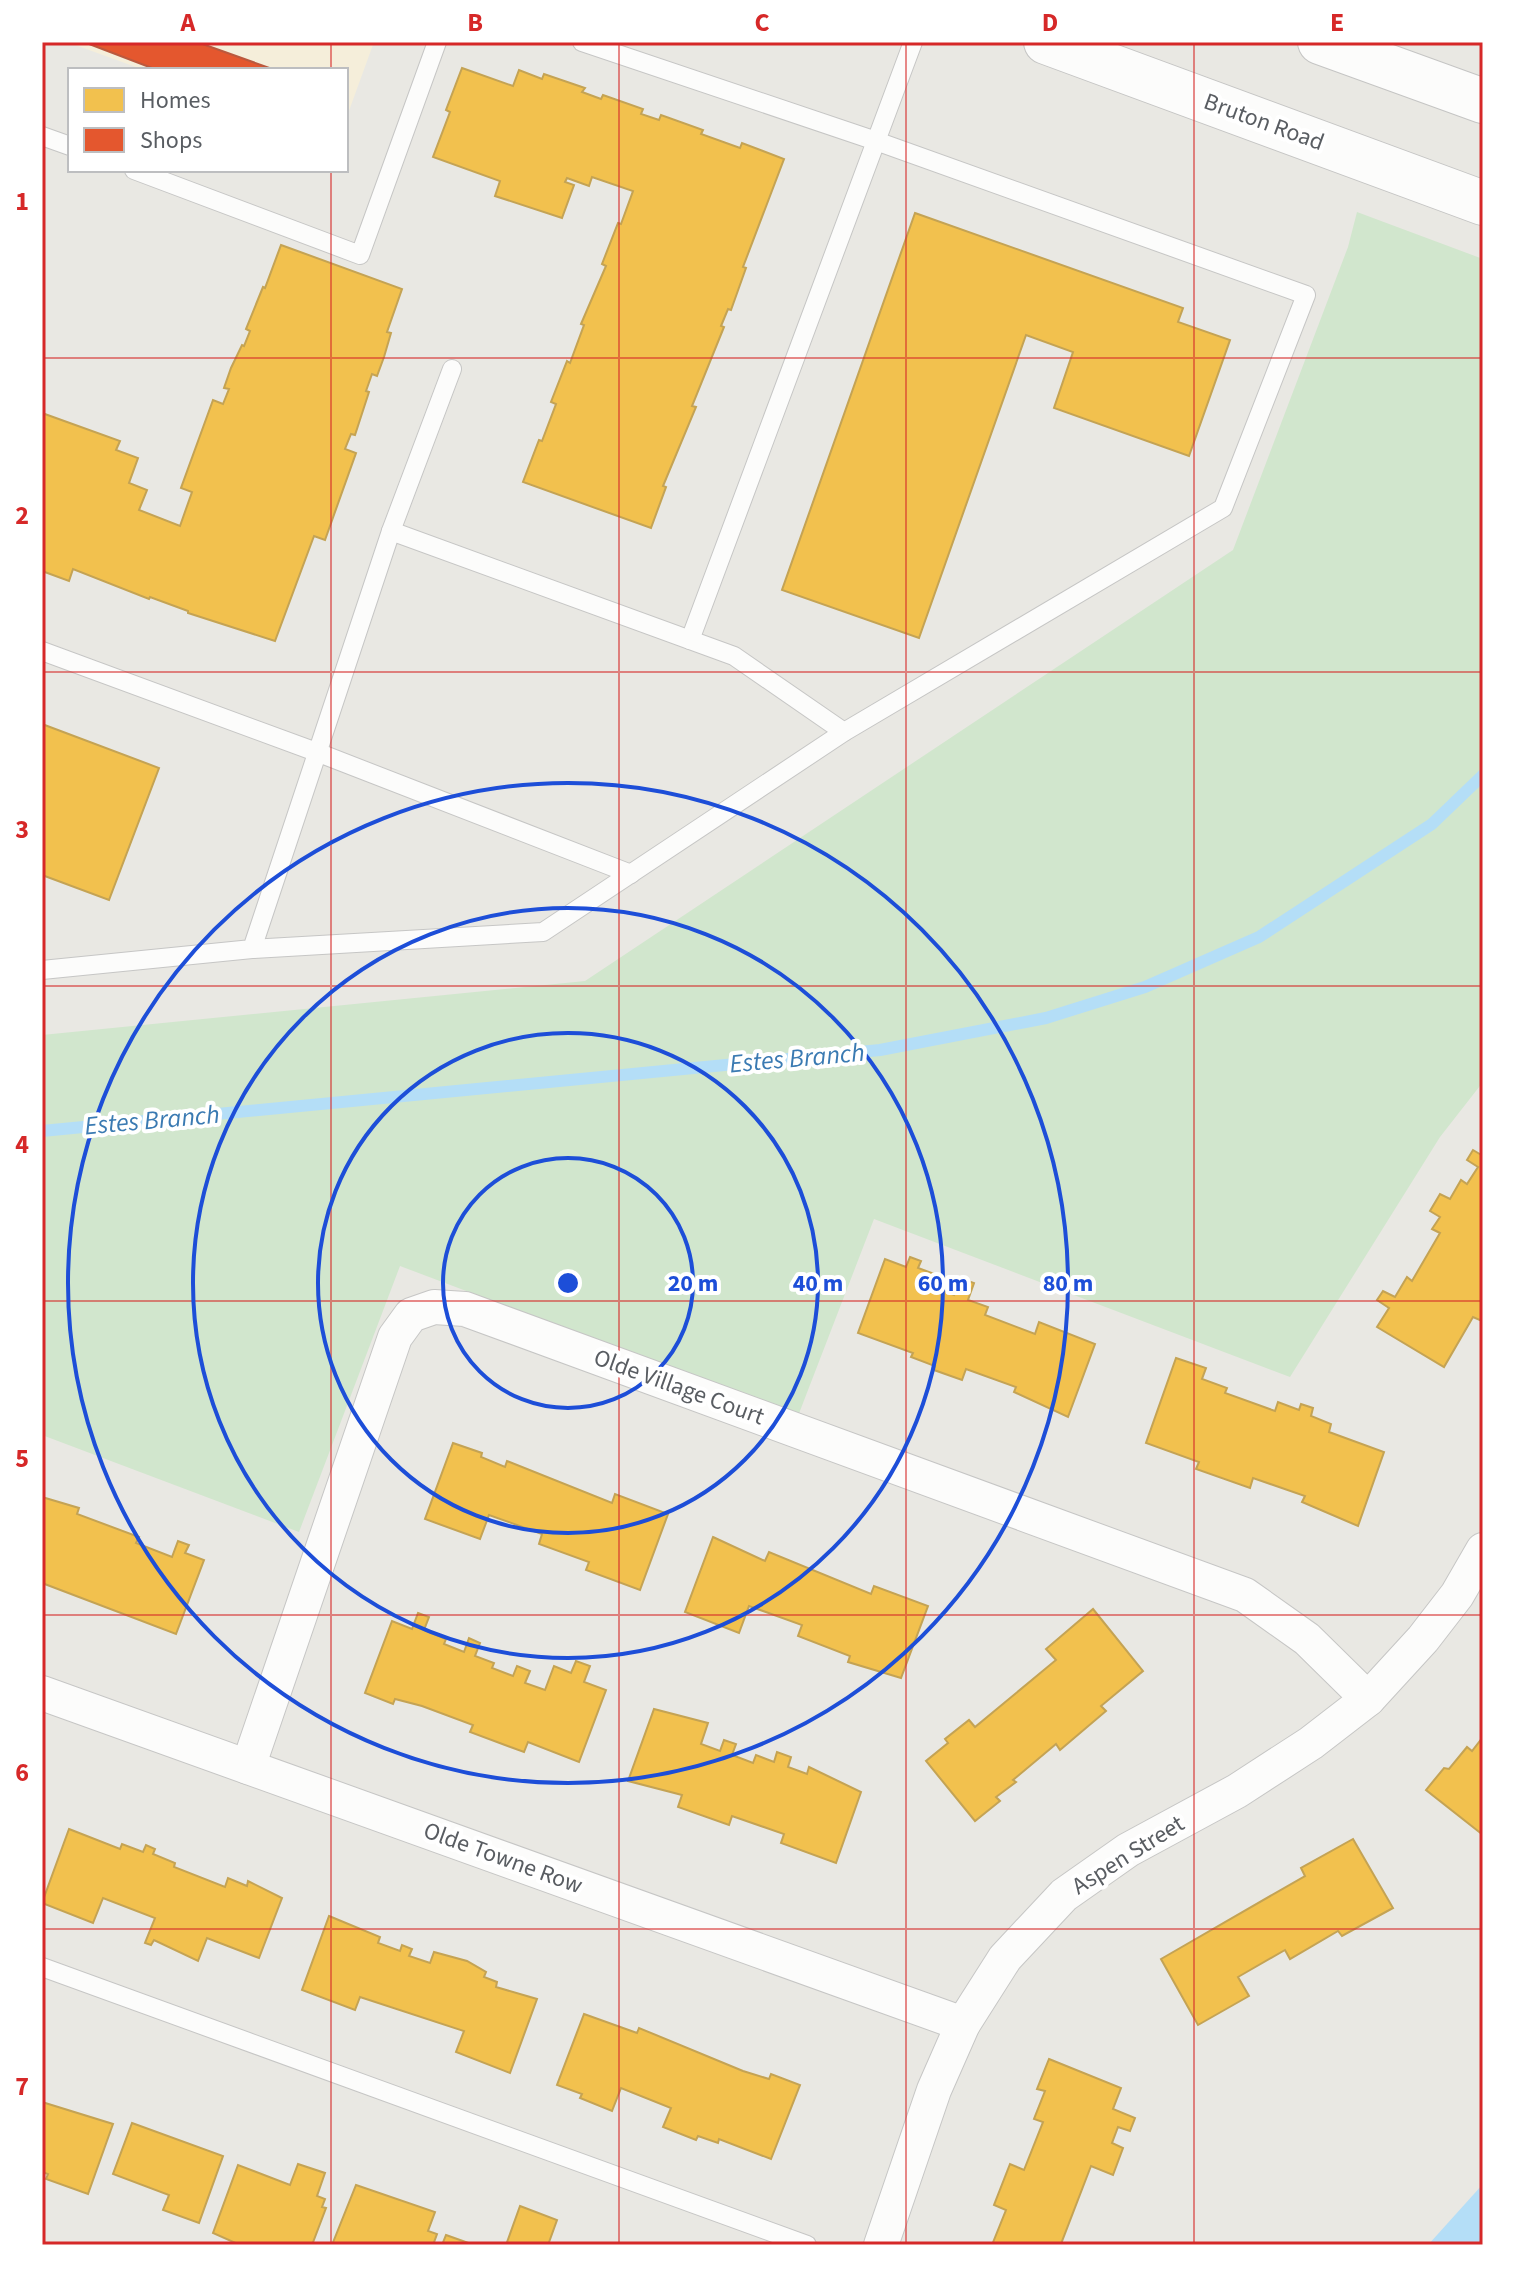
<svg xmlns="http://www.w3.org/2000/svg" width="1525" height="2287" font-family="'Source Sans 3',sans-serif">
  <rect width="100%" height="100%" fill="#e9e8e3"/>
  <!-- commercial -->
  <polygon fill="#f5eeda" points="67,42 374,42 346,119 346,70 144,70"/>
  <!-- green -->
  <polygon fill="#d1e6cd" points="1357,212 1483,259 1483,1082 1440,1137 1290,1377 874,1219 798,1416 400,1266 299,1532 42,1435 42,1035 585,981 1233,550 1348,247"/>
  <!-- water -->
  <polygon fill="#b4def7" points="1483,2184 1483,2245 1428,2245"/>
  <!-- homes -->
  <g fill="#f2c14e" stroke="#c4a354" stroke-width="2">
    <polygon points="462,68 513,86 519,70 542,79 544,74 585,88 582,92 601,99 603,95 643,109 641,114 659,120 661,115 703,130 701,134 740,148 742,143 784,159 743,267 746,268 731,310 728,309 721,326 724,327 692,406 696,407 663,486 666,487 651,528 523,482 539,440 542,441 556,404 551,402 567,361 570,363 584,325 581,324 606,266 602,264 618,223 621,224 633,191 592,177 589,186 567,178 565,182 574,185 562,218 495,196 500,181 433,157 450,112 446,110"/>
    <polygon points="915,213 1183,308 1178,322 1230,340 1189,456 1054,408 1073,352 1026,335 919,638 782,590"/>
    <polygon points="281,245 402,289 387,332 391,333 384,357 377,376 372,374 366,391 369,392 355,435 351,434 345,449 356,453 325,540 314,536 275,641 188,613 188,611 150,597 149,599 73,569 69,581 42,571 42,413 120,441 116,450 138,458 129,483 147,490 139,510 180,526 192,492 181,488 213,400 223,404 229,389 224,388 231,368 242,345 244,346 250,331 246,329 263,287 265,288"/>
    <polygon points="42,724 159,768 109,900 42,875"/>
    <polygon points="1473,1150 1483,1156 1483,1319 1482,1321 1473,1317 1444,1367 1377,1327 1389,1308 1377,1300 1383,1291 1395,1297 1407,1277 1412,1281 1440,1233 1432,1229 1440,1217 1430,1211 1440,1194 1450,1199 1461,1180 1467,1184 1478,1167 1467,1160"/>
    <polygon points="910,1257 921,1261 918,1268 940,1276 936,1288 954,1295 960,1278 974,1283 968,1300 988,1307 985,1315 1035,1334 1039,1322 1095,1344 1068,1417 1014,1392 1016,1387 966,1369 962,1380 934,1370 935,1366 911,1357 913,1353 858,1333 885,1259 906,1267"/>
    <polygon points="1176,1358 1206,1368 1202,1379 1227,1388 1225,1393 1275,1411 1278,1402 1299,1410 1301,1404 1313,1408 1311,1416 1331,1424 1329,1432 1384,1452 1358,1526 1302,1502 1305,1496 1253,1478 1250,1488 1196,1469 1199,1462 1146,1443"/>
    <polygon points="453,1443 482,1453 481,1457 505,1467 507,1461 612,1503 615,1494 668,1514 640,1590 586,1570 589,1562 539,1544 542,1534 489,1515 480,1539 425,1519"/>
    <polygon points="42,1497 79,1508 77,1514 139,1537 136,1543 172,1557 178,1541 189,1545 185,1553 204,1560 176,1634 42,1583"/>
    <polygon points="713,1537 765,1561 769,1552 871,1594 874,1586 928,1606 901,1678 848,1662 850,1656 798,1636 802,1625 749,1606 739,1633 685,1612"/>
    <polygon points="1093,1609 1143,1671 1101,1706 1106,1711 1060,1750 1056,1744 1013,1780 1016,1782 996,1797 1000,1801 975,1821 926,1761 948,1743 945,1739 969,1720 975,1727 1056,1660 1046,1649"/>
    <polygon points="418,1613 429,1617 424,1630 446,1639 444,1644 464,1652 469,1638 480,1643 475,1656 494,1663 492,1668 513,1676 517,1666 530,1671 525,1683 545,1690 554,1666 571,1673 576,1661 590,1666 584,1682 606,1690 579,1762 528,1742 524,1752 470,1732 473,1725 422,1706 395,1699 393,1704 365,1693 392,1621 412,1629"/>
    <polygon points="654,1709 708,1723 701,1744 720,1751 724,1740 736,1744 732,1755 753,1763 756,1755 774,1762 777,1752 791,1757 788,1767 807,1774 809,1767 861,1792 836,1863 781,1843 784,1834 732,1816 729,1825 678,1807 682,1795 628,1781"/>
    <polygon points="1483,1737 1483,1835 1426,1790 1444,1768 1449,1769 1467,1747 1472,1751"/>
    <polygon points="69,1829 120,1849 122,1844 143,1852 146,1845 155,1849 153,1854 175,1863 174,1867 225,1887 228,1878 247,1886 248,1881 282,1898 259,1958 207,1938 198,1961 154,1940 151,1945 145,1943 155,1918 103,1898 93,1923 42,1903"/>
    <polygon points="1353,1839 1393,1908 1342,1936 1338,1931 1290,1959 1285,1950 1238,1977 1249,1996 1198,2025 1161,1959 1305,1876 1301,1868"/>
    <polygon points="329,1916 380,1937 378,1943 400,1951 402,1945 412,1949 409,1956 430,1963 434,1952 467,1961 486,1972 484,1977 497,1982 496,1987 537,1999 510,2073 456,2052 464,2031 360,1997 355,2010 302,1990"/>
    <polygon points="584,2014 637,2033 639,2028 743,2071 769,2079 771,2074 800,2085 771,2159 719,2139 718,2143 698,2136 696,2140 663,2127 671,2108 621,2088 612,2111 580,2098 582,2094 557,2085"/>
    <polygon points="1049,2059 1121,2088 1113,2109 1135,2118 1130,2131 1118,2127 1112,2143 1123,2148 1113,2175 1091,2166 1061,2244 1064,2245 992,2245 1006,2210 994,2205 1010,2164 1024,2170 1043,2122 1034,2119 1045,2091 1037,2089"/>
    <polygon points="42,2102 113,2124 88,2194 46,2179 48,2174 42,2172"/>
    <polygon points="132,2123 223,2156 199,2223 163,2210 169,2195 113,2174"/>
    <polygon points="298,2164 325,2173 317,2196 325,2199 322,2207 326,2208 312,2245 240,2245 213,2233 238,2165 290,2185"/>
    <polygon points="356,2185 435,2212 428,2231 437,2234 433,2245 332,2245"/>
    <polygon points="520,2206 557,2220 548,2245 506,2245"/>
    <polygon points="446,2235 474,2245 442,2245"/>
  </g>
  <!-- shops -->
  <polygon fill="#e4572e" stroke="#ba593e" stroke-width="2" points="84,42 197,42 275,70 157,70"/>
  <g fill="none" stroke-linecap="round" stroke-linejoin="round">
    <!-- stream -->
    <polyline stroke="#b4def7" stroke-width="12" points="42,1131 880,1050 1046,1018 1145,987 1259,937 1432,824 1483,775"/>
    <!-- lane casing -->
    <g stroke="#c6c6c5" stroke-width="20">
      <g id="lane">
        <polyline points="42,136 70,146"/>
        <polyline points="134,170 360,255 437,42"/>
        <polyline points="391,531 452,369"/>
        <polyline points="690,640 913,42"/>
        <polyline points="42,651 319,753 631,874"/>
        <polyline points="252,949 543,932 844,732 1223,508 1306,295 876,141 582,42"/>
        <polyline points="42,970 252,949 391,531 734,656 844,732"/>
        <polyline points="42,1967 807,2245"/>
      </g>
    </g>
    <!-- street casing -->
    <g stroke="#c6c6c5" stroke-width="36">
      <g id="street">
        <polyline points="42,1693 963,2024"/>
        <polyline points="248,1767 395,1337 411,1315 434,1307 465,1309 1245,1595 1307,1639 1368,1699"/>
        <polyline points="881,2245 934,2090 963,2024 1005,1958 1064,1895 1128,1850 1237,1791 1311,1743 1368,1699 1423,1639 1457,1595 1483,1550"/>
      </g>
    </g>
    <!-- secondary casing -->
    <g stroke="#c5c5c4" stroke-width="46">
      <g id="secondary">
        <polyline points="1046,42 1483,203"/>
        <polyline points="1320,42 1483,101"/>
      </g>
    </g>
    <!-- lane -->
    <use href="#lane" stroke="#fcfcfb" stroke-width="18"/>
    <!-- street -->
    <use href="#street" stroke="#fcfcfb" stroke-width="34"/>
    <!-- secondary -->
    <use href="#secondary" stroke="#fcfcfb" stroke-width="44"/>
  </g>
  <!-- grid -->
  <path fill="none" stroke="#d62828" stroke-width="2" stroke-opacity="0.55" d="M331,42v28M619,42v2203M906,42v2203M1194,42v2203M331,170v2075M42,358h1441M42,672h1441M42,986h1441M42,1301h1441M42,1615h1441M42,1929h1441"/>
  <!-- distance rings -->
  <g fill="none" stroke="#1d4ed8" stroke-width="4">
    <circle cx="568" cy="1283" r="125"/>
    <circle cx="568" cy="1283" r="250"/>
    <circle cx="568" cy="1283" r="375"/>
    <circle cx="568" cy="1283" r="500"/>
  </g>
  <g text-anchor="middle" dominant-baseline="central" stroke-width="8" stroke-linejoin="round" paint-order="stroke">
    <!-- street labels -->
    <g font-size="24" fill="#595d62" stroke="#fff">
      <text transform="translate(1264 122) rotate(20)">Bruton Road</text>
      <text transform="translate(679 1387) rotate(20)">Olde Village Court</text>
      <text transform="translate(1128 1855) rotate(-32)">Aspen Street</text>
      <text transform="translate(503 1858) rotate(20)">Olde Towne Row</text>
    </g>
    <!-- water labels -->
    <g font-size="26" font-style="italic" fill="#3a7ab2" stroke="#fff">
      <text transform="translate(797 1058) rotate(-5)">Estes Branch</text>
      <text transform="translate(152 1120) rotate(-5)">Estes Branch</text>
    </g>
  </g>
  <circle cx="568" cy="1283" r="12" fill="#1d4ed8" stroke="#fff" stroke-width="4"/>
  <g font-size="24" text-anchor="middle" font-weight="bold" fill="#1d4ed8" stroke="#fff" stroke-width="8" stroke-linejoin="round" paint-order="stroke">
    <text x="693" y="1291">20 m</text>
    <text x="818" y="1291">40 m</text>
    <text x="943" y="1291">60 m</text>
    <text x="1068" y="1291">80 m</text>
  </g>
  <!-- border -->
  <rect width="1525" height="2287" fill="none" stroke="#ffffff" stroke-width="88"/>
  <!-- legend -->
  <rect x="68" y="68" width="280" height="104" fill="#ffffff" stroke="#bdbec0" stroke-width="2"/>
  <rect x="84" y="88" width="40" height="24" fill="#f2c14e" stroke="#bdbec0" stroke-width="2"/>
  <text x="140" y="108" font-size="24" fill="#595d62">Homes</text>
  <rect x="84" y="128" width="40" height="24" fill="#e4572e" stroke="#bdbec0" stroke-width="2"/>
  <text x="140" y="148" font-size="24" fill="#595d62">Shops</text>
  <rect x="44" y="44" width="1437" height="2199" fill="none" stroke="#d62828" stroke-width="3"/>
  <g font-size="26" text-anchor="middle" font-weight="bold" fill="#d62828">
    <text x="188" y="31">A</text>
    <text x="475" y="31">B</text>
    <text x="762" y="31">C</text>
    <text x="1050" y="31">D</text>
    <text x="1337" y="31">E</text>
    <text x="22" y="210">1</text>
    <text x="22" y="524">2</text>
    <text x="22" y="838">3</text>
    <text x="22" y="1153">4</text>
    <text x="22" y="1467">5</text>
    <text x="22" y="1781">6</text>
    <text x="22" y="2095">7</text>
  </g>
</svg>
